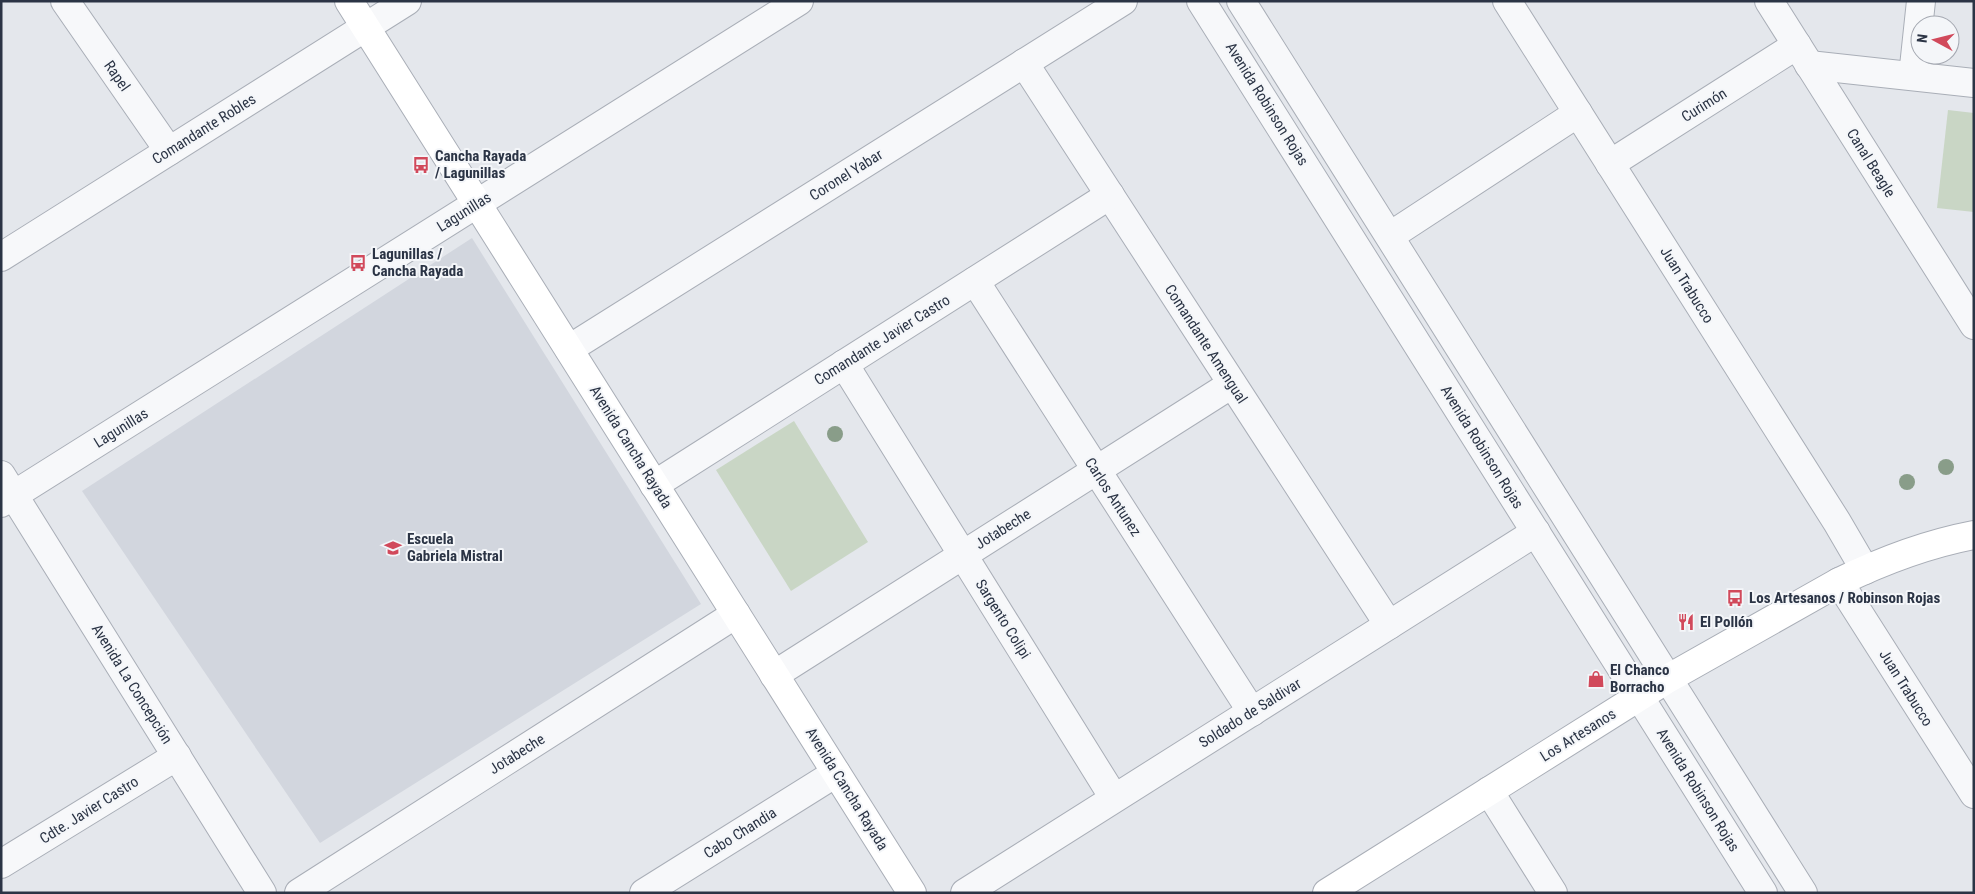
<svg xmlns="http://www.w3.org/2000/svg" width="1975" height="894" font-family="'Roboto Condensed',sans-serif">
  <rect width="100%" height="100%" fill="#e4e7ec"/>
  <!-- built -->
  <polygon fill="#d2d6de" points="472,238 701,604 320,843 82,491"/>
  <!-- green -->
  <g fill="#c9d6c5">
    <polygon points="1948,110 1974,113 1974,212 1937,208"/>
    <polygon points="794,421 868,542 791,591 716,470"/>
  </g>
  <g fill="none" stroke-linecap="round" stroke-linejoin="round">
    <!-- street casing -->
    <g stroke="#a9aeb7" stroke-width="30">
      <g id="street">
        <polyline points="65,1 169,151"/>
        <polyline points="1201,1 1763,893"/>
        <polyline points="1241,1 1803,893"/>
        <polyline points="1507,1 1837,522 1865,570"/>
        <polyline points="1769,1 1974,325"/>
        <polyline points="1024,63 1389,625"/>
        <polyline points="1809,65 1974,83"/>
        <polyline points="1913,76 1921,1"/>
        <polyline points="1610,164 1797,45"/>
        <polyline points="1390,236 1578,113"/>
        <polyline points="1,257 407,1"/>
        <polyline points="975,281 1252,712"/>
        <polyline points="569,349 1123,1"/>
        <polyline points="844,364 1114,798"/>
        <polyline points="1,475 262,893"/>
        <polyline points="654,485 1110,195"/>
        <polyline points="1,503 799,1"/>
        <polyline points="1839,582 1974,794"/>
        <polyline points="774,675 1232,384"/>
        <polyline points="1489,791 1553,893"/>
        <polyline points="1,864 177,756"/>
        <polyline points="299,893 736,614"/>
        <polyline points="644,893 836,773"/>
        <polyline points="965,893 1536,532"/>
      </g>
    </g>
    <!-- secondary casing -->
    <g stroke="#a9aeb7" stroke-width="30">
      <g id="secondary">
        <polyline points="349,1 912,893"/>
        <path d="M1327,893l342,-215 170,-96c43,-21 88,-38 135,-47"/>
      </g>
    </g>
    <!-- street -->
    <use href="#street" stroke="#f7f8fa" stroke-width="28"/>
    <!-- secondary -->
    <use href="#secondary" stroke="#fff" stroke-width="28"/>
  </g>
  <!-- trees -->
  <g fill="#899d89">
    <circle cx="835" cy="434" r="8"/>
    <circle cx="1946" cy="467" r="8"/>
    <circle cx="1907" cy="482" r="8"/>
  </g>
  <!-- icons -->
  <defs>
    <g id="bus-bare" transform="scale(1.35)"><path d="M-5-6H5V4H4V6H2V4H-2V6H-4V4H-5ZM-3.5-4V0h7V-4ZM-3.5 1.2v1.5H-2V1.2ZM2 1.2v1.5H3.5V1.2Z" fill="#d1495b" stroke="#f4f6f9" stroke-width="2.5" paint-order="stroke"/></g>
    <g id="school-bare" transform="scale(1.35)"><path d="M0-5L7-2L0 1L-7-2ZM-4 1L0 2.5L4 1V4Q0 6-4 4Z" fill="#d1495b" stroke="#f4f6f9" stroke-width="2.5" paint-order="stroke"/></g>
    <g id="restaurant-bare" transform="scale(1.35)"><path d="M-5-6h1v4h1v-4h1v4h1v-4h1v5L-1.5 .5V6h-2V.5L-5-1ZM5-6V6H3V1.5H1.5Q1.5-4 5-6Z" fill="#d1495b" stroke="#f4f6f9" stroke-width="2.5" paint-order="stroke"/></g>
    <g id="shop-bare" transform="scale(1.35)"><path d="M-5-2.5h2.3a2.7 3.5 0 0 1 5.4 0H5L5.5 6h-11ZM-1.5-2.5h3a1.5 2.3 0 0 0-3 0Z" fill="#d1495b" stroke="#f4f6f9" stroke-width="2.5" paint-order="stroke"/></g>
  </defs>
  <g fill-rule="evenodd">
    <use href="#bus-bare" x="421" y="165"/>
    <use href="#bus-bare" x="358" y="263"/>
    <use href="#school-bare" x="393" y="548"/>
    <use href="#bus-bare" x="1735" y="598"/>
    <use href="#restaurant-bare" x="1686" y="622"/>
    <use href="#shop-bare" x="1596" y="679"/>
  </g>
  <g text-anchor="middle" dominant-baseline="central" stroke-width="4" stroke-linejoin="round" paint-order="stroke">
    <!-- street labels -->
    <g font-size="15" fill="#2b3445" stroke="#f4f6f9">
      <text transform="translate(117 76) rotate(55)">Rapel</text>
      <text transform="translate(1267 104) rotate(58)">Avenida Robinson Rojas</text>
      <text transform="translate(1704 105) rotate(-32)">Curimón</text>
      <text transform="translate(204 129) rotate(-32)">Comandante Robles</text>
      <text transform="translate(1871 163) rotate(58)">Canal Beagle</text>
      <text transform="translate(846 175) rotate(-32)">Coronel Yabar</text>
      <text transform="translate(464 212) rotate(-32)">Lagunillas</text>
      <text transform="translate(1687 285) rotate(58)">Juan Trabucco</text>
      <text transform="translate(882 340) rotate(-32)">Comandante Javier Castro</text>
      <text transform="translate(1206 344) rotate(57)">Comandante Amengual</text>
      <text transform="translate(121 428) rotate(-32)">Lagunillas</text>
      <text transform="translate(631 447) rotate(58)">Avenida Cancha Rayada</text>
      <text transform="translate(1482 447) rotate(58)">Avenida Robinson Rojas</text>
      <text transform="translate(1113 497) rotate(57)">Carlos Antunez</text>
      <text transform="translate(1003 529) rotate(-32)">Jotabeche</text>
      <text transform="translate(1003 619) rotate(58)">Sargento Colipi</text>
      <text transform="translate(132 684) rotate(58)">Avenida La Concepción</text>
      <text transform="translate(1906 688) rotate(58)">Juan Trabucco</text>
      <text transform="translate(1250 713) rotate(-32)">Soldado de Saldivar</text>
      <text transform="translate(1578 735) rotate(-32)">Los Artesanos</text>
      <text transform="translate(517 754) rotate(-32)">Jotabeche</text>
      <text transform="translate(847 789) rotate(58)">Avenida Cancha Rayada</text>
      <text transform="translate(1698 790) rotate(58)">Avenida Robinson Rojas</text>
      <text transform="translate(89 810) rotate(-32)">Cdte. Javier Castro</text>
      <text transform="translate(740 833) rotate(-32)">Cabo Chandia</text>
    </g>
    <!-- poi labels -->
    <g font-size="15" font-weight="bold" fill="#2b3445" stroke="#f4f6f9" text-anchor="start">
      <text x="435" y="156">Cancha Rayada<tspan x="435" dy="17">/ Lagunillas</tspan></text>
      <text x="372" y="254">Lagunillas /<tspan x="372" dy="17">Cancha Rayada</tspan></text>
      <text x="407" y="539">Escuela<tspan x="407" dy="17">Gabriela Mistral</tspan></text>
      <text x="1749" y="598">Los Artesanos / Robinson Rojas</text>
      <text x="1700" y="622">El Pollón</text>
      <text x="1610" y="670">El Chanco<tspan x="1610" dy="17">Borracho</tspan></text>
    </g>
  </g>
  <!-- border -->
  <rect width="1975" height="894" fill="none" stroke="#2b3445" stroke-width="5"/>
  <!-- north arrow -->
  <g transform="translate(1935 40) rotate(277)"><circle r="24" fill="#f4f6f9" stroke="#a4a8b1"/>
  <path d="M0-4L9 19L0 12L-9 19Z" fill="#d1495b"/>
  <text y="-8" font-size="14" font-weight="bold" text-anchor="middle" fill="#2b3445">N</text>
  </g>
</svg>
